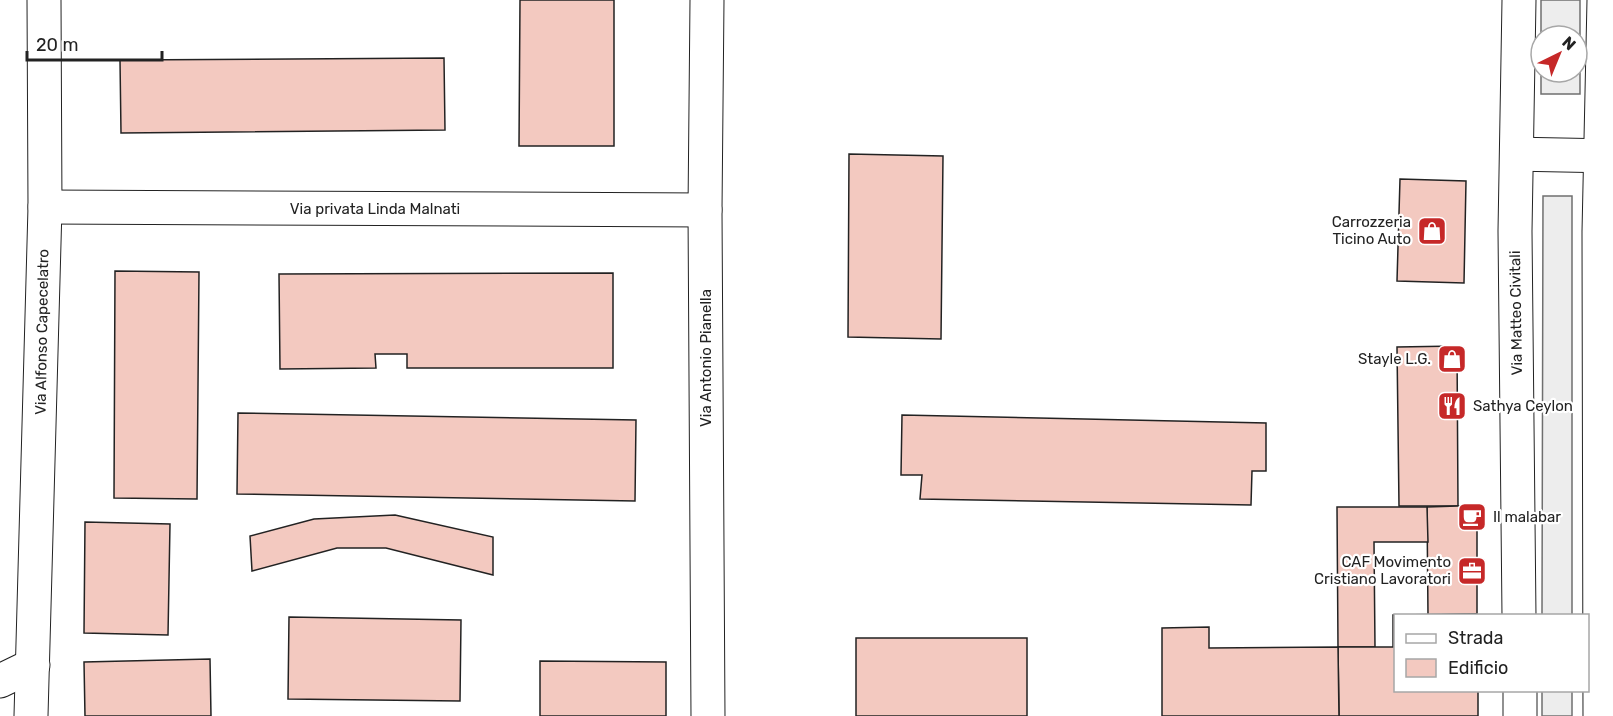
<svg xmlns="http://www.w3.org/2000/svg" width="1613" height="716" font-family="Rubik,sans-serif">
  <rect width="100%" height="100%" fill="#fff"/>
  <!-- parking -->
  <g fill="#ededed" stroke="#6f6f6f" stroke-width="1.5">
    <polygon points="1541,0 1580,0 1580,94 1541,94 1541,72 1577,72 1577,36 1541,36"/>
    <polygon points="1543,196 1572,196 1572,615 1542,615"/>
    <rect x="1542" y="691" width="30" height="25"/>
  </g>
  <!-- building -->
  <g fill="#f3c9c0" stroke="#222" stroke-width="1.5">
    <polygon points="520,0 614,0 614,146 519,146"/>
    <polygon points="444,58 445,130 121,133 120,60"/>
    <polygon points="849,154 943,156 941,339 848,337"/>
    <polygon points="1400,179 1466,181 1464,283 1397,281"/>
    <polygon points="115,271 199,272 197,499 114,498"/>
    <polygon points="613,273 613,368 407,368 407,354 375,354 376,368 280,369 279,274"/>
    <polygon points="1457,346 1458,506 1399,506 1397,347"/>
    <polygon points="238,413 636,420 635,501 237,494"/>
    <polygon points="902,415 1266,423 1266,471 1252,471 1251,505 920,499 922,475 901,475"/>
    <polygon points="1458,506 1477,506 1477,614 1428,615 1427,507"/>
    <polygon points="1337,507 1427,507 1428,542 1374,542 1375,647 1338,647"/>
    <polygon points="395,515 493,537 493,575 386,548 337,548 252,571 250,536 314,519"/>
    <polygon points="85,522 170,524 168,635 84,633"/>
    <polygon points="1477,614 1396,616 1396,690 1478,690 1478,716 1339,716 1338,647 1393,647 1393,615"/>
    <polygon points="289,617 461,620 460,701 288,699"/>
    <polygon points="1209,627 1209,648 1338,647 1339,716 1162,716 1162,628"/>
    <rect x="856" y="638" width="171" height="78"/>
    <polygon points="210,659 211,716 85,716 84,662"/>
    <polygon points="540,661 666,662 666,716 540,716"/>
  </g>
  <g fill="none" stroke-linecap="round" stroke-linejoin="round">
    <!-- minor casing -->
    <g stroke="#222" stroke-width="35">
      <g id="minor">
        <polyline points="707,0 705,210 708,716"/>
        <polyline points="1517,154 1613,156"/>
        <polyline points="45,207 705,210"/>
        <polyline points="1519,616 1515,231 1519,0"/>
        <polyline points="0,681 33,665"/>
        <polyline points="1520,690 1520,716"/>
        <polyline points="31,716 45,207 44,0"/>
        <polyline points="1600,716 1599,232 1604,0"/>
      </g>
    </g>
    <!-- minor -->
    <use href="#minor" stroke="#fff" stroke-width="33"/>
  </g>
  <!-- icons -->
  <defs>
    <g id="shop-square" transform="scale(1.5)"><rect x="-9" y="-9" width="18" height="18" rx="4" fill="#c62828" stroke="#fff"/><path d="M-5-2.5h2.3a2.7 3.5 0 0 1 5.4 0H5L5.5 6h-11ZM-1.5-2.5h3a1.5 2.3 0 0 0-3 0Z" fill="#fff"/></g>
    <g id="restaurant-square" transform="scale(1.5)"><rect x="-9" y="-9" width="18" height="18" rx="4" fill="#c62828" stroke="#fff"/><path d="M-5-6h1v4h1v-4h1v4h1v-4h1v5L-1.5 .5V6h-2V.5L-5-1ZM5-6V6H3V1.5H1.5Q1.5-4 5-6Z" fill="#fff"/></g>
    <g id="cafe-square" transform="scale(1.5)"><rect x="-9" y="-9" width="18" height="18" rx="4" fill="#c62828" stroke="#fff"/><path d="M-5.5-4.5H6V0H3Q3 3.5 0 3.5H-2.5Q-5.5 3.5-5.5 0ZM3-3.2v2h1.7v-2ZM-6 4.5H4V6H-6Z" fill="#fff"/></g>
    <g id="office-square" transform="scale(1.5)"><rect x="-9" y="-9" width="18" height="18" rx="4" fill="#c62828" stroke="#fff"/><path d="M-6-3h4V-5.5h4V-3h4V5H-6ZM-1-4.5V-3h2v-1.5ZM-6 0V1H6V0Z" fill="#fff"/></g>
  </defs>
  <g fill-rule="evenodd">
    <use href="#shop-square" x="1432" y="231"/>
    <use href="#shop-square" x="1452" y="359"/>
    <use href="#restaurant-square" x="1452" y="406"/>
    <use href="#cafe-square" x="1472" y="517"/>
    <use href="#office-square" x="1472" y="571"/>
  </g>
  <g text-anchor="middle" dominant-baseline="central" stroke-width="4.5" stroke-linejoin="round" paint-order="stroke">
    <!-- street labels -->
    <g font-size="15" fill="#222" stroke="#fff">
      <text x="375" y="209">Via privata Linda Malnati</text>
      <text transform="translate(1516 313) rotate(-91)">Via Matteo Civitali</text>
      <text transform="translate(42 332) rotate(-89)">Via Alfonso Capecelatro</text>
      <text transform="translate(706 358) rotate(-90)">Via Antonio Pianella</text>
    </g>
    <!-- poi labels -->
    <g font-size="15" fill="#222" stroke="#fff" text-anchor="end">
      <text x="1411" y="222">Carrozzeria<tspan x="1411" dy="17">Ticino Auto</tspan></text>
      <text x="1431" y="359">Stayle L.G.</text>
      <text x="1473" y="406" text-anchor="start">Sathya Ceylon</text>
      <text x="1493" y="517" text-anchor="start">Il malabar</text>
      <text x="1451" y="562">CAF Movimento<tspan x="1451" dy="17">Cristiano Lavoratori</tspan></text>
    </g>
  </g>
  <!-- legend -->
  <rect x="1394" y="614" width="195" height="78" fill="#ffffff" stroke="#a7a7a7" stroke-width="1.5"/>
  <rect x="1406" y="634" width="30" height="9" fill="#ffffff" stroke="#a7a7a7" stroke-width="1.5"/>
  <text x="1448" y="644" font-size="18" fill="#222222">Strada</text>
  <rect x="1406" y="659" width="30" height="18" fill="#f3c9c0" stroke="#a7a7a7" stroke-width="1.5"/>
  <text x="1448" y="674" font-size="18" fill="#222222">Edificio</text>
  <!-- north arrow -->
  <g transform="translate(1559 54) rotate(43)"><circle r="28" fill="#ffffff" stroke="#a7a7a7" stroke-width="1.5"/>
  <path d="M0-4.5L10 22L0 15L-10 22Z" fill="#c62828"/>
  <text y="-9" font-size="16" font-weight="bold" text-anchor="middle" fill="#222222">N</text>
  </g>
  <!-- scale -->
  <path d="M27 51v9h135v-9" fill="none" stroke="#222222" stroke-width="3"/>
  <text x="36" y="51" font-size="18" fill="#222222" stroke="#ffffff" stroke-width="4.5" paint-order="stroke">20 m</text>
</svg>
